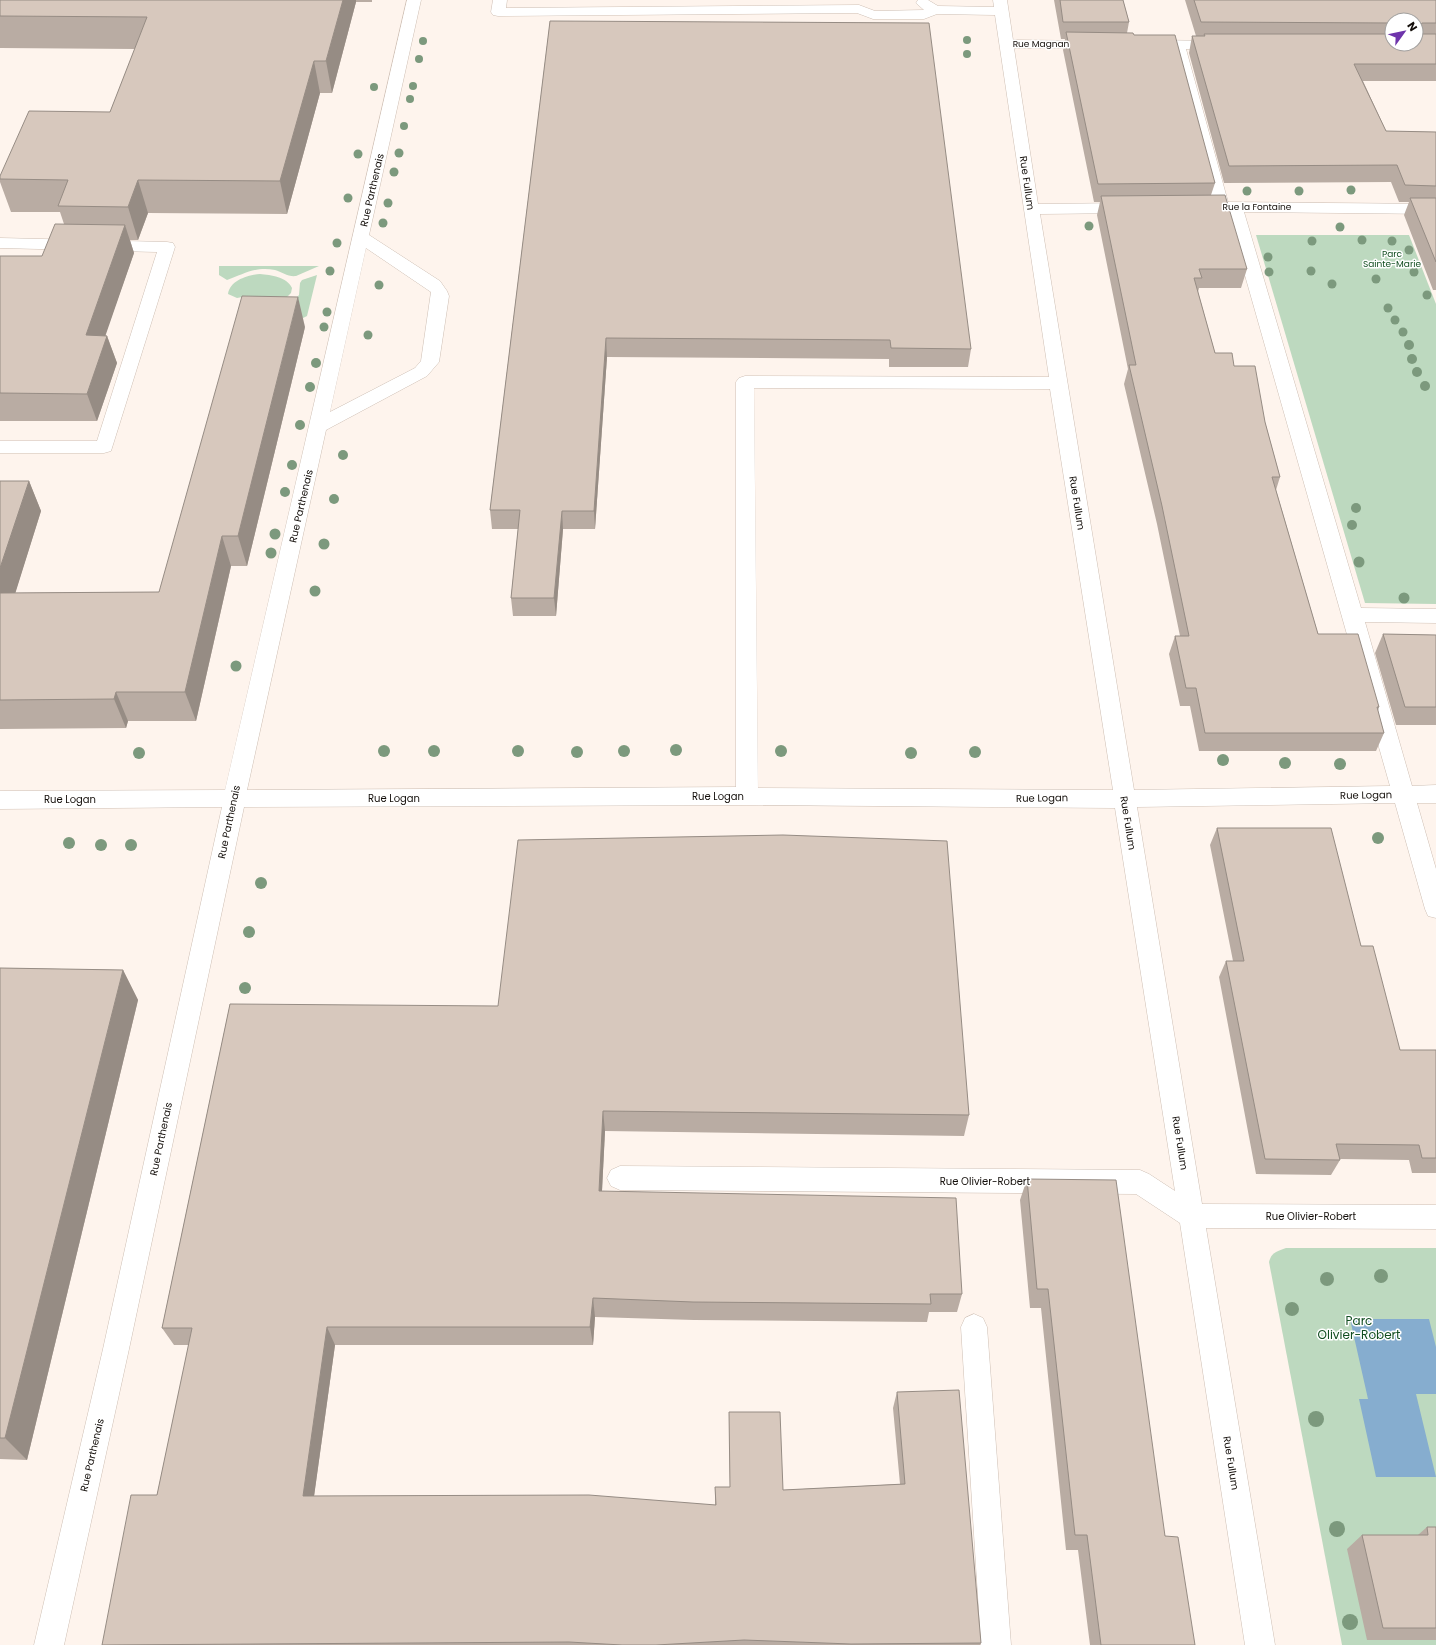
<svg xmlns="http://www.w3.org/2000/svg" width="1436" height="1645" font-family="Poppins,sans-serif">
  <rect width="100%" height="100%" fill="#fef4ed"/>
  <!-- green -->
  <g fill="#bdd9bf">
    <polygon points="1256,235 1409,235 1436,304 1436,604 1365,603"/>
    <path d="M219,266h100l-23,10c-8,1 -14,-4 -21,-6 -19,-4 -31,4 -48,10l-8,-5z"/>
    <path d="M260,274c11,1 27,3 32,14l-1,5 -7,7 -36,-4 -11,2 -9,-4c2,-14 20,-19 32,-20z"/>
    <polygon points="317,275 307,316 303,318 289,306 299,295 300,283 302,280"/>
    <path d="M1286,1248h150v397h-94l-73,-383c2,-9 8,-11 17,-14z"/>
  </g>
  <!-- water -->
  <polygon fill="#86adcf" points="1350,1319 1429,1319 1436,1347 1436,1394 1416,1394 1436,1477 1376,1477 1359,1399 1368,1399"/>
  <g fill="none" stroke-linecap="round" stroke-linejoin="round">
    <!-- minor casing -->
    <g stroke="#cebfb4" stroke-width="1">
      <g id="minor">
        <path d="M407,0h14l-52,235 71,46 7,10 2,5 -10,66 -12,14 -101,54 -79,360 489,-3v-405l3,-4 6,-2 304,1 -54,-362 -58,-1 -13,5h-51l-16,-6 -359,3 -5,-1 -2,-3 2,-12h14l-1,8 353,-3 16,6 49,-1 -8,-7 2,-3h10l10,6 56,1 -1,-7h14l6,40 85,1 2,3 -2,3 -5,1h-79l24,156 90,-1 6,2 2,3 -2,3 -6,2 -88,1 94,576 256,-4 -163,-574 -13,-2 -2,-3 -40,-158 -30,-2 -2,-3 2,-3 5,-1 74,1 5,1 2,3 -2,3 -5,1h-35l42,153 208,2v10l-192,-2 117,396 75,1v14l-71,-1 47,164 24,-1v18h-19l19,66v49l-8,-2 -3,-7 -30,-106 -258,4 65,397 234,1v24l-230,-1 69,417h-30l-65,-422 -44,-29 -516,-4 -9,-4 -4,-8 4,-8 9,-4 520,4 9,4 26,17 -60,-383 -368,-3 -503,2 -115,542 -65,296h-30l69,-296 119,-542 -222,2v-18l225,-1zM366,248l65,44 -10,69 -6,7 -85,44zM754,388l296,1 63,401 -355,-2z"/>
        <polygon points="0,238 167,242 173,243 175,247 111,451 104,453 0,453 0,441 97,441 157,252 0,248"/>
        <polygon points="974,1314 983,1318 987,1327 1011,1645 981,1645 961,1327 965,1318"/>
      </g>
    </g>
    <!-- minor -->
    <use href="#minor" fill="#fff" fill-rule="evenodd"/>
  </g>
  <!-- trees -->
  <g fill="#7c997d">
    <circle cx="967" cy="40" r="4"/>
    <circle cx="423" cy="41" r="4"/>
    <circle cx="967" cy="54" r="4"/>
    <circle cx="419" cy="59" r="4"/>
    <circle cx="413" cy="86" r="4"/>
    <circle cx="374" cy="87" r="4"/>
    <circle cx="410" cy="99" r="4"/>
    <circle cx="404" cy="126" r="4"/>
    <circle cx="399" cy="153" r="4.5"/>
    <circle cx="358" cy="154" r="4.5"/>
    <circle cx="394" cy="172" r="4.5"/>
    <circle cx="1351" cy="190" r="4.5"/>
    <circle cx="1247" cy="191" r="4.5"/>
    <circle cx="1299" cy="191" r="4.5"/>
    <circle cx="348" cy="198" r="4.5"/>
    <circle cx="388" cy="203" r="4.5"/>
    <circle cx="383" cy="223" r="4.5"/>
    <circle cx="1089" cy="226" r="4.5"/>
    <circle cx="1340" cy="227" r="4.5"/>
    <circle cx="1362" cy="240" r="4.5"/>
    <circle cx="1312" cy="241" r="4.5"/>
    <circle cx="1392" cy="241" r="4.5"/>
    <circle cx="337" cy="243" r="4.5"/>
    <circle cx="1409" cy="250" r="4.5"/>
    <circle cx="1268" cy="257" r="4.5"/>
    <circle cx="330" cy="271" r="4.5"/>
    <circle cx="1311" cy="271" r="4.5"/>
    <circle cx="1269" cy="272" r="4.5"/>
    <circle cx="1414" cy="272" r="4.5"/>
    <circle cx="1376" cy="279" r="4.5"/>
    <circle cx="1332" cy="284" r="4.5"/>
    <circle cx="379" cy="285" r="4.5"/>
    <circle cx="1427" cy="295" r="4.5"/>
    <circle cx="1388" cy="308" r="4.5"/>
    <circle cx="327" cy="312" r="4.5"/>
    <circle cx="1395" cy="320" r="4.5"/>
    <circle cx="324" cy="327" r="4.5"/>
    <circle cx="1403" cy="332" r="4.5"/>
    <circle cx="368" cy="335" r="4.5"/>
    <circle cx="1409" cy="345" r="5"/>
    <circle cx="1412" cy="359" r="5"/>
    <circle cx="316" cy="363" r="5"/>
    <circle cx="1417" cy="372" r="5"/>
    <circle cx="1425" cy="386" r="5"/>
    <circle cx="310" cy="387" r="5"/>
    <circle cx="300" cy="425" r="5"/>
    <circle cx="343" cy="455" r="5"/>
    <circle cx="292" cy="465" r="5"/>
    <circle cx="285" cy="492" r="5"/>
    <circle cx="334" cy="499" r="5"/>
    <circle cx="1356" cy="508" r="5"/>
    <circle cx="1352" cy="525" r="5"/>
    <circle cx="275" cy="534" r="5.5"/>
    <circle cx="324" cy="544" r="5.5"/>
    <circle cx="271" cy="553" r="5.5"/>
    <circle cx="1359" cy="562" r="5.5"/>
    <circle cx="315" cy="591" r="5.5"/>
    <circle cx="1404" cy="598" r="5.5"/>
    <circle cx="236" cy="666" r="5.5"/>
    <circle cx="676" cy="750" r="6"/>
    <circle cx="384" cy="751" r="6"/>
    <circle cx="434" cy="751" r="6"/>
    <circle cx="518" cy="751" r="6"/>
    <circle cx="624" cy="751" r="6"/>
    <circle cx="781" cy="751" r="6"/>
    <circle cx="577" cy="752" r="6"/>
    <circle cx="975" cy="752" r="6"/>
    <circle cx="139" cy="753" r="6"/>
    <circle cx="911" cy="753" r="6"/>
    <circle cx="1223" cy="760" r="6"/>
    <circle cx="1285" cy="763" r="6"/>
    <circle cx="1340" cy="764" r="6"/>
    <circle cx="1378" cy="838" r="6"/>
    <circle cx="69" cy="843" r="6"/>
    <circle cx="101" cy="845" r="6"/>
    <circle cx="131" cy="845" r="6"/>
    <circle cx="261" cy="883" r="6"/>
    <circle cx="249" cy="932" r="6"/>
    <circle cx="245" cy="988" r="6"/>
    <circle cx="1381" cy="1276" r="7"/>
    <circle cx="1327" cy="1279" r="7"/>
    <circle cx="1292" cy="1309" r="7"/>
    <circle cx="1316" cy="1419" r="8"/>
    <circle cx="1337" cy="1529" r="8"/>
    <circle cx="1350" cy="1622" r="8"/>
  </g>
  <!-- wall -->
  <g fill="#b9aca3" fill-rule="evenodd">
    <polygon points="0,0 372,0 372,2 356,2 332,93 320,93 287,214 148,213 138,240 130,240 134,253 105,335 107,336 117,363 97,421 0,421 0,256 42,256 64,224 60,212 11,212 0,182 0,176 110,112 135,49 0,48"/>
    <polygon points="1054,0 1123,0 1129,22 1127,33 1134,35 1215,183 1211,195 1247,269 1241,288 1199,288 1198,292 1215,353 1234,366 1265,422 1280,477 1276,490 1318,634 1379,707 1378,711 1384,733 1376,751 1199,751 1190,706 1180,706 1169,654 1175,636 1180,636 1157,524 1124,384 1128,369 1097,215 1100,202 1094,202 1063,50 1065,39 1061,39"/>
    <path d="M1185,0h251v81h-73l23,50 50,1v158h-3l-29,-75 5,-13h-10l-8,-20 -167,1 -35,-130 3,-17h4zM1392,20h24v24h-24z"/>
    <polygon points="550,21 971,349 968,367 889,367 889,359 607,357 595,529 563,529 556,616 513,616 511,598 518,529 492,529 490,510"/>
    <polygon points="305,327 247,566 231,566 196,721 128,721 126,728 0,729 0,481 29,481 41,511 15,593 159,592"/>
    <polygon points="1383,634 1436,635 1436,725 1396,725 1375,653"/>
    <polygon points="1217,828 1361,946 1400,1050 1436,1050 1436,1173 1412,1173 1409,1160 1340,1159 1340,1160 1331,1175 1256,1174 1219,977 1226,961 1233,961 1210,845"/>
    <polygon points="0,968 123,970 138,1000 27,1460 0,1459"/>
    <polygon points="230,1004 969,1115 964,1136 605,1131 602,1191 962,1294 957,1312 929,1312 927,1322 694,1320 595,1317 593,1345 335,1345 314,1496 715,1505 715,1487 730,1487 729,1412 783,1490 900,1484 893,1408 897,1392 981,1643 980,1645 102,1645 157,1495 189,1345 174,1345 162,1328"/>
    <polygon points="1027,1179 1165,1536 1195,1645 1090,1645 1078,1550 1066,1550 1041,1308 1030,1308 1020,1200"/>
    <polygon points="1427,1527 1436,1527 1436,1640 1367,1640 1347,1549 1362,1535 1418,1535"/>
  </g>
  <!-- shaded-wall -->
  <g fill="#968c84">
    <polygon points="343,0 356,0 356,2 332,93 326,61"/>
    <polygon points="314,61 320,93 287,214 280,181"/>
    <polygon points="138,180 148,213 138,240 128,207"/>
    <polygon points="125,225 134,253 96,363 86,335"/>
    <polygon points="298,297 305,327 247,566 238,536"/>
    <polygon points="107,336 117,363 97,421 87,394"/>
    <polygon points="606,338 607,357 595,529 594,511"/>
    <polygon points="29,481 41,511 6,623 0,610 0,568"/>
    <polygon points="562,511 563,529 556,616 554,598"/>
    <polygon points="222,536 231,566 196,721 185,692"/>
    <polygon points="116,692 128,721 126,728 114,699"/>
    <polygon points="123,970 138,1000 27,1460 5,1438"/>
    <polygon points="603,1111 605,1131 601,1210 599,1191"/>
    <polygon points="593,1298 595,1317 593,1345 590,1327"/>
    <polygon points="327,1327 335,1345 312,1511 303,1496"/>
  </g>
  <!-- building -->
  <g fill="#d7c8bd" stroke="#968c84">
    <polygon points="0,0 343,0 326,61 314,61 280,181 138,180 128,207 58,206 68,180 0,179 0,176 29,111 110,112 147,17 0,16"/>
    <polygon points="1060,0 1123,0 1129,22 1063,22"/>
    <polygon points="1194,0 1436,0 1436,23 1422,23 1420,26 1416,26 1416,20 1392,20 1392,23 1201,22"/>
    <polygon points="550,21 929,23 971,349 891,348 890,340 606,338 594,511 562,511 554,598 511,598 520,510 490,510"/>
    <polygon points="1066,32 1133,33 1134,35 1175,35 1215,183 1098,184"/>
    <polygon points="1204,34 1392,34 1392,44 1416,44 1416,34 1436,34 1436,64 1354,64 1386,131 1436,132 1436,186 1405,185 1397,165 1229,166 1192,36 1205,36"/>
    <polygon points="1225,195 1247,269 1199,269 1202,278 1194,278 1215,353 1232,353 1234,366 1255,366 1265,422 1280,477 1272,477 1318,634 1358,634 1379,707 1377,707 1384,733 1205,733 1196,688 1186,688 1175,636 1189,636 1162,506 1129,365 1136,365 1101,196"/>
    <polygon points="1410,198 1436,198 1436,262"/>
    <polygon points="55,224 125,225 86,335 107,336 87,394 0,393 0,256 42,256"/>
    <polygon points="242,296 298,297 238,536 222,536 185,692 116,692 114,699 0,700 0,593 159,592"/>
    <polygon points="0,481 29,481 0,568"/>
    <polygon points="1383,634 1436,635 1436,707 1405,707"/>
    <polygon points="1217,828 1331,828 1361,946 1373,946 1400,1050 1436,1050 1436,1158 1422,1158 1419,1145 1336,1144 1340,1160 1265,1159 1226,961 1244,961"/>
    <polygon points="783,835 947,841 969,1115 603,1111 599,1191 956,1198 962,1294 930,1294 931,1304 693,1302 593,1298 590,1327 327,1327 303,1496 589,1495 716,1505 715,1487 730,1487 729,1412 780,1412 783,1490 905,1484 897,1392 959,1390 981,1643 851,1644 744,1640 656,1645 622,1645 569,1642 102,1645 131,1495 157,1495 192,1328 162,1328 230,1004 498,1006 518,840"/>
    <polygon points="0,968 123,970 5,1438 0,1438"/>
    <polygon points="1027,1179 1116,1180 1165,1536 1178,1537 1195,1645 1101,1645 1087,1535 1075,1535 1048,1289 1037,1289"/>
    <polygon points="1427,1527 1436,1527 1436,1628 1383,1628 1362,1535 1428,1535"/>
  </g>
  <g text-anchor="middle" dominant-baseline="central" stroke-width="3" stroke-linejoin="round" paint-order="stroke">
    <!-- far-street labels -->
    <g font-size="9" fill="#130e0a" stroke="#fff">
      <text x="1041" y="44">Rue Magnan</text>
      <text x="1257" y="207">Rue la Fontaine</text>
    </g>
    <!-- far-park labels -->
    <g font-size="9" fill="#124e21" stroke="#fff">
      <text x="1392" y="254">Parc<tspan x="1392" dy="10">Sainte-Marie</tspan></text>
    </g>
    <!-- street labels -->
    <g font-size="10" fill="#130e0a" stroke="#fff">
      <text transform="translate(1027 183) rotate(82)">Rue Fullum</text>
      <text transform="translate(372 190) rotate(-77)">Rue Parthenais</text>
      <text transform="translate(1077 503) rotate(81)">Rue Fullum</text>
      <text transform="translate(301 506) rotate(-77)">Rue Parthenais</text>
      <text transform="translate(1366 795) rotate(-1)">Rue Logan</text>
      <text x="718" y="796">Rue Logan</text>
      <text x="394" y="798">Rue Logan</text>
      <text transform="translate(1042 798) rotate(-1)">Rue Logan</text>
      <text x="70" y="799">Rue Logan</text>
      <text transform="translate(229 822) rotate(-78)">Rue Parthenais</text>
      <text transform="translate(1128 823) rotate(81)">Rue Fullum</text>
      <text transform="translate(161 1139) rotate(-78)">Rue Parthenais</text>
      <text transform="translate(1180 1143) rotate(81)">Rue Fullum</text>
      <text x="985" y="1181">Rue Olivier-Robert</text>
      <text x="1311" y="1216">Rue Olivier-Robert</text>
      <text transform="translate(92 1455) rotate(-77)">Rue Parthenais</text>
      <text transform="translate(1231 1463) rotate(81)">Rue Fullum</text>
    </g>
    <!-- near-park labels -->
    <g font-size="12" fill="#124e21" stroke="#fff">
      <text x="1359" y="1320">Parc<tspan x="1359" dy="14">Olivier-Robert</tspan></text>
    </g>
  </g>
  <!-- north arrow -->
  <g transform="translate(1404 32) rotate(57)"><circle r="19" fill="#ffffff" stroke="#a19f9d"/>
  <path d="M0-3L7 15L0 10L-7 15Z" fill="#6e34ab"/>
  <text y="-6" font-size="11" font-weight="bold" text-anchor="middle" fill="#130e0a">N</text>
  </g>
</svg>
